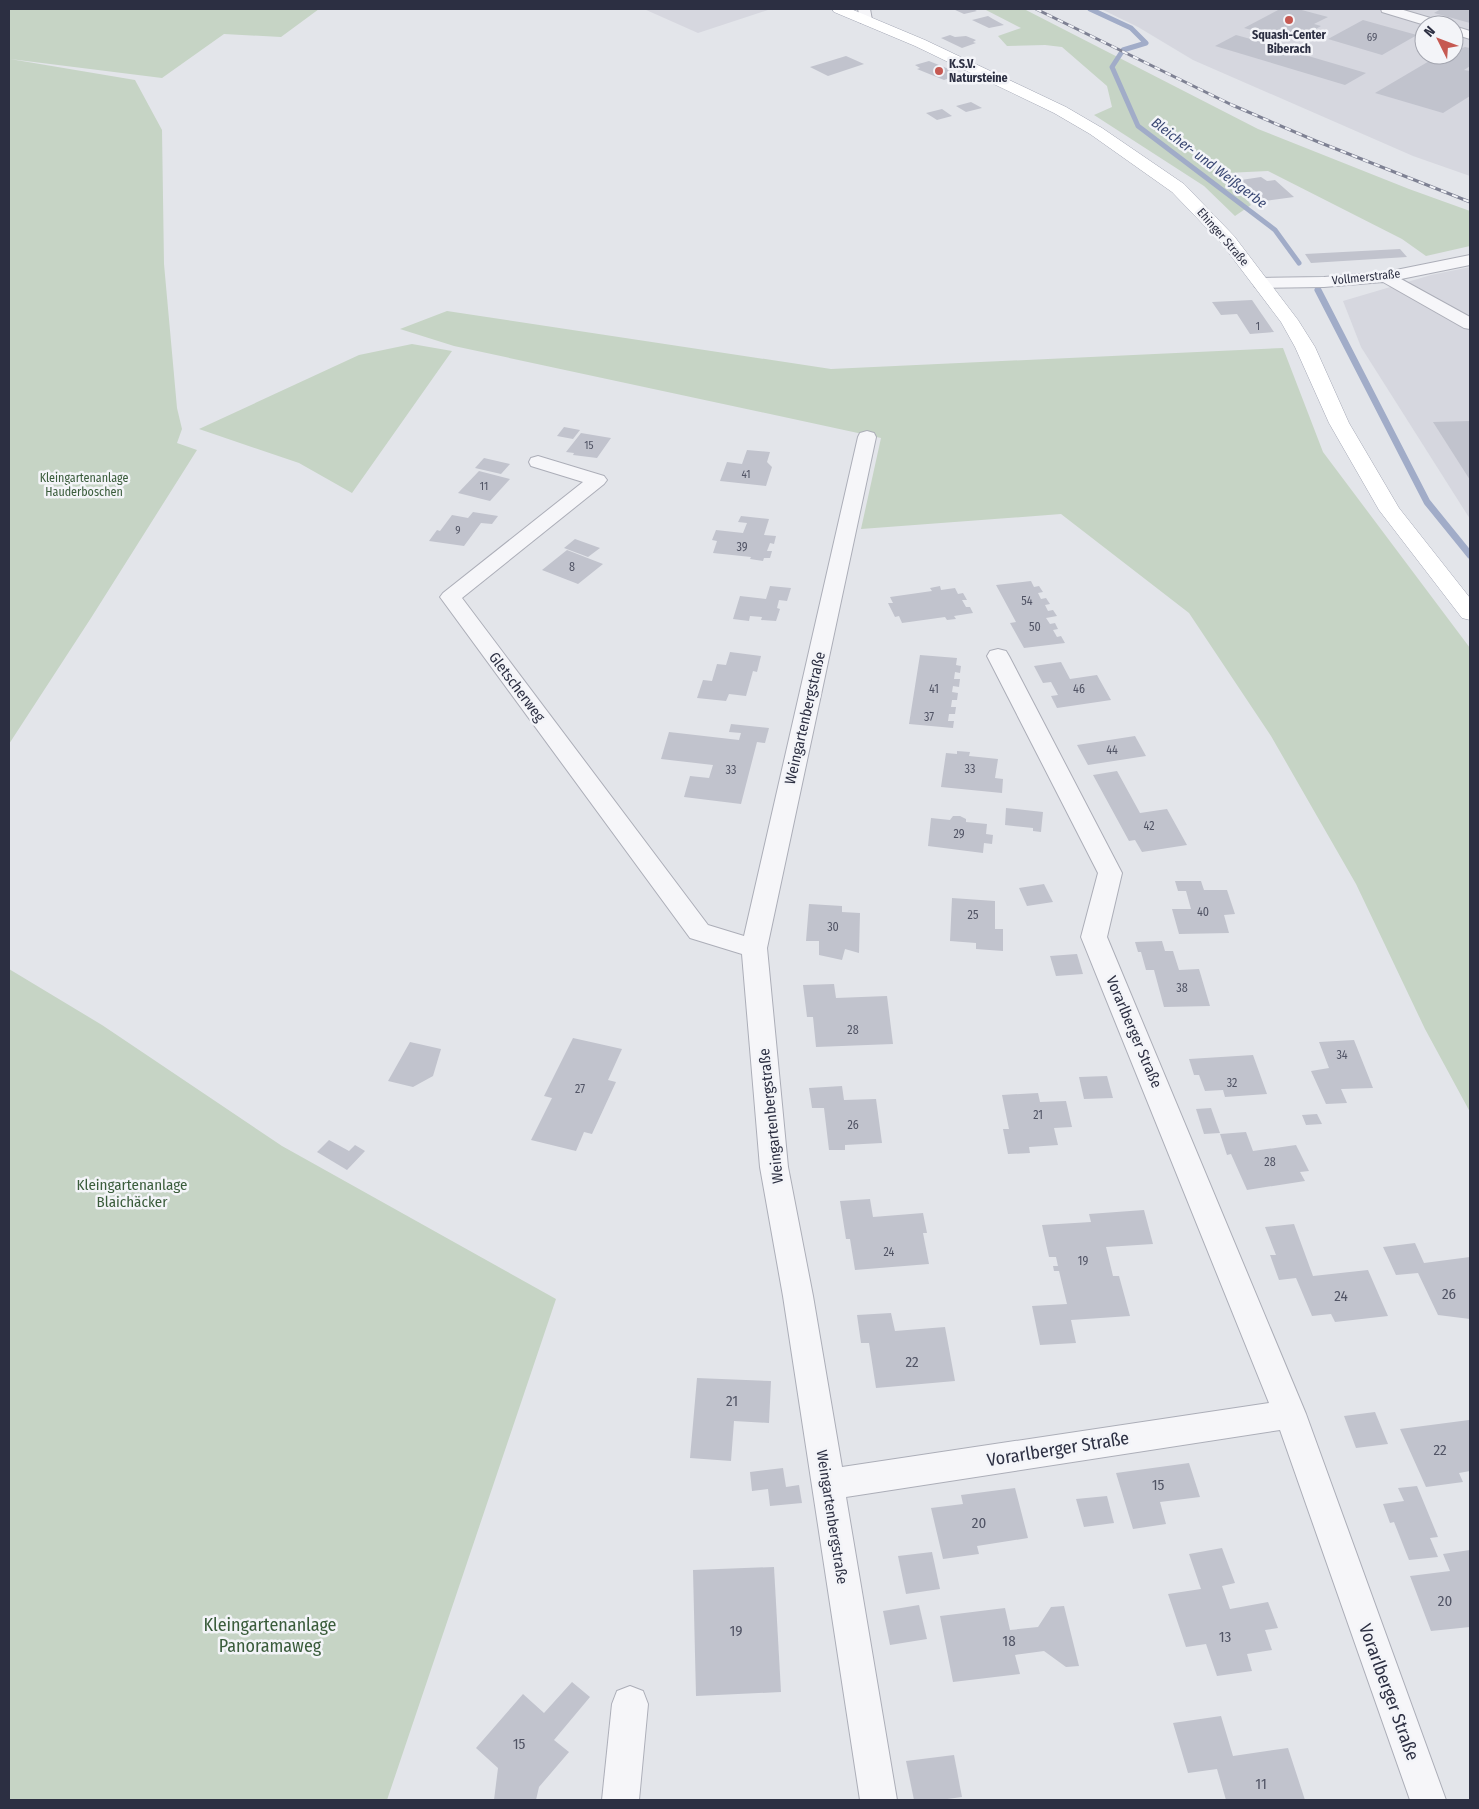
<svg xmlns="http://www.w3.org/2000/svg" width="1479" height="1809" font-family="'Fira Sans Condensed',sans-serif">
  <rect width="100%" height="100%" fill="#e3e5ea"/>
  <!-- built -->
  <g fill="#d6d7df" fill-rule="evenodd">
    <polygon points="644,9 771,9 698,33"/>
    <path d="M1101,9h369v167l-57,-20 -220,-96 -55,-33zM1424,25h30v30h-30z"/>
    <polygon points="1470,267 1470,519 1361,347 1343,301 1431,275"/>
  </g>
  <!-- green -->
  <g fill="#c6d4c5">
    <polygon points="9,9 319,9 281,37 224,34 162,78 10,59 135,80 162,130 164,264 177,408 182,429 177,443 197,450 91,618 9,744"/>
    <polygon points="984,9 1024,9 1258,129 1409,189 1470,211 1470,246 1426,256 1402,239 1268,171 1226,173 1251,205 1235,216 1204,186 1094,115 1112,107 1107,86 1062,47 1045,45 1007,46 998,36 1021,28"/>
    <polygon points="447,311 831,369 1283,348 1323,452 1470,648 1470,1112 1425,1029 1356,884 1271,736 1189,613 1061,514 861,529 881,438 454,346 400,329"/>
    <polygon points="412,344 452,351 352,493 299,463 199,429 359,355"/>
    <polygon points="9,969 102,1025 282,1146 556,1299 387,1800 9,1800"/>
  </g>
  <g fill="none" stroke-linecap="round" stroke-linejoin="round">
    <!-- stream-far1 -->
    <polyline stroke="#a1acc8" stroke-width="5" points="1090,9 1131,28 1146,43 1123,50 1112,67 1138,126 1275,230 1299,263"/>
    <!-- stream -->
    <polyline stroke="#a1acc8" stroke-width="7" points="1318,290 1427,502 1470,555"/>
  </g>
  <!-- building -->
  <g fill="#c1c3cd">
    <polygon points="953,9 973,9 977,11 964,14"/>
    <polygon points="1280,9 1298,9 1328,17 1314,24 1321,26 1300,38 1293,36 1286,39 1244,28"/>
    <polygon points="1441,9 1470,9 1470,23 1434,13"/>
    <polygon points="988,16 993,19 1004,25 989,28 972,20"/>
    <polygon points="1363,20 1406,32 1417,35 1382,55 1328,39"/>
    <polygon points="950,35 955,37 966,36 976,40 973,42 976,43 962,48 941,38"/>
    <polygon points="1236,35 1247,38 1366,73 1345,85 1215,46"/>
    <polygon points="1465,47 1470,48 1470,66 1464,70 1470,71 1470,96 1443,113 1375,93 1431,60 1423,58 1429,55 1454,55 1454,51"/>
    <polygon points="846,56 864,64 828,76 810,67"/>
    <polygon points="929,61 961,74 944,80 917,69 920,68 915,65"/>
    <polygon points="971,102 982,108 966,112 956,106"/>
    <polygon points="942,109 952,116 937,120 926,113"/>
    <polygon points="1261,177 1267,181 1275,180 1294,197 1265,201 1241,180"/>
    <polygon points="1400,249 1407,257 1311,263 1305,254"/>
    <polygon points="1252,300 1274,332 1250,334 1237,314 1221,315 1212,302"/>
    <polygon points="1470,421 1470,480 1433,422"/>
    <polygon points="564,427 580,430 573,439 557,436"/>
    <polygon points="581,433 611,438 597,458 573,455 574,453 566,452"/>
    <polygon points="747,450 770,452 767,462 772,467 766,486 720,481 727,462 742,464"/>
    <polygon points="484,458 510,464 501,474 475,468"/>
    <polygon points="479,471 510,479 490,501 458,493"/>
    <polygon points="473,512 498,516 492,524 481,523 464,546 429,541 437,530 440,531 452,515 468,518"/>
    <polygon points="741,516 769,519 764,535 776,536 774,544 770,543 767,551 772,551 770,558 764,558 763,561 750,559 751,557 713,553 717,541 712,540 716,530 743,533 747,523 738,522"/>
    <polygon points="575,539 600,548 588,557 564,548"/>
    <polygon points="567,550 603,564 578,584 542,570"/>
    <polygon points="1031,581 1034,587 1039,586 1043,592 1038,593 1041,599 1046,598 1050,604 1045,605 1048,611 1053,610 1057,616 1046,618 1050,624 1055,623 1058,629 1053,630 1057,637 1061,636 1065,643 1024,648 1010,623 1016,622 996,585"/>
    <polygon points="770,586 791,588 787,601 779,600 777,608 780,609 776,621 761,620 762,617 750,616 749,621 733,619 740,596 766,599"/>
    <polygon points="940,586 941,590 955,588 958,594 963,593 967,600 962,600 966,607 970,607 973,613 954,616 956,619 947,620 945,617 902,623 899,616 895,617 888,603 893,603 890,597 932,591 930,588"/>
    <polygon points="730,652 761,656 757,672 753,671 746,696 729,694 726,701 697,698 703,680 712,681 717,664 726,665"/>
    <polygon points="920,655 957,658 956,665 961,666 960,673 955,672 954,679 960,679 959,687 953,686 952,692 958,693 957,700 952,700 951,707 956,707 955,714 949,714 948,721 954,721 953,728 909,724"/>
    <polygon points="1061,662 1070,679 1097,675 1111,700 1057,708 1051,696 1058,695 1051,682 1043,683 1034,666"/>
    <polygon points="731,724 769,728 765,743 757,742 741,804 684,797 690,776 709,778 713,765 661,759 669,732 739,740 741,733 729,732"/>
    <polygon points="1135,736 1146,756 1088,765 1077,745"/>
    <polygon points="957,751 970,752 969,756 998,759 995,778 1003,779 1002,793 941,787 946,753 957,754"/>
    <polygon points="1117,771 1140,813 1167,809 1187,845 1142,852 1135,840 1129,841 1093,775"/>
    <polygon points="1006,808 1043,812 1041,832 1033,831 1033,828 1005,825"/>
    <polygon points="953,816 960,816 966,819 966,822 987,824 986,834 993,835 992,844 984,843 983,853 928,846 931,818 950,820"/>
    <polygon points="1175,881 1201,881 1204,890 1227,890 1235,914 1224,915 1229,933 1179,934 1172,909 1191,909 1186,891 1178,891"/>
    <polygon points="1044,884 1053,902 1027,906 1019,888"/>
    <polygon points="952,898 995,901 995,929 1003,929 1003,951 976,949 976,943 950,941"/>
    <polygon points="809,904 842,906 842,912 860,913 859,953 845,949 842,960 819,955 819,941 806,941"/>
    <polygon points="1162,941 1165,951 1173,951 1179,970 1199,969 1210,1006 1164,1007 1154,970 1146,970 1141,952 1138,952 1135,942"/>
    <polygon points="1077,954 1083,974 1056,976 1050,956"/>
    <polygon points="834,984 836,998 887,996 893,1044 816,1047 813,1017 807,1017 803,985"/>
    <polygon points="573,1038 622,1049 608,1080 616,1082 592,1134 584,1132 576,1151 531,1140 552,1098 544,1096"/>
    <polygon points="1354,1040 1373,1088 1341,1089 1347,1103 1326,1104 1311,1071 1329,1068 1319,1042"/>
    <polygon points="410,1042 441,1049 433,1076 413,1087 388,1081"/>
    <polygon points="1253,1055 1267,1094 1225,1097 1223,1090 1205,1091 1199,1075 1194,1075 1189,1059"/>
    <polygon points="1107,1076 1113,1098 1084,1099 1079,1077"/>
    <polygon points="842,1086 844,1100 876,1099 882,1143 845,1145 845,1150 829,1150 824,1108 812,1108 809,1088"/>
    <polygon points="1038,1093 1040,1102 1066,1101 1072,1127 1054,1128 1058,1145 1029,1147 1030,1153 1008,1154 1003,1129 1009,1129 1002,1095"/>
    <polygon points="1211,1108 1220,1133 1204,1134 1196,1109"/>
    <polygon points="1317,1114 1322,1124 1306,1125 1302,1115"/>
    <polygon points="1246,1132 1253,1151 1296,1145 1309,1171 1300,1172 1305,1181 1247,1190 1231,1154 1227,1155 1220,1134"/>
    <polygon points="329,1140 349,1151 355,1145 365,1151 347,1170 317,1152"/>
    <polygon points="870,1199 873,1217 923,1213 927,1233 923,1233 929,1264 855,1270 850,1239 846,1239 840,1201"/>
    <polygon points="1144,1210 1153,1244 1106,1247 1113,1276 1119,1276 1130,1316 1071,1320 1076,1343 1040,1345 1032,1306 1067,1304 1059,1271 1054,1271 1053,1266 1058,1266 1056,1257 1049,1257 1042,1225 1091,1222 1089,1214"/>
    <polygon points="1294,1224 1313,1276 1368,1270 1388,1316 1335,1322 1331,1314 1312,1316 1296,1278 1279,1280 1270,1255 1276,1255 1265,1227"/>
    <polygon points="1415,1243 1424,1263 1470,1257 1470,1319 1438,1315 1418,1273 1396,1275 1383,1247"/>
    <polygon points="891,1313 895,1331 945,1327 955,1381 876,1388 869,1343 861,1343 857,1315"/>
    <polygon points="697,1378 771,1381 769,1423 734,1421 731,1461 690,1458"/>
    <polygon points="1375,1412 1388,1444 1356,1448 1344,1416"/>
    <polygon points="1469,1420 1470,1424 1470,1471 1459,1473 1463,1482 1426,1487 1400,1429"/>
    <polygon points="1189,1463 1200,1497 1160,1502 1166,1524 1133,1529 1116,1473"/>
    <polygon points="783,1468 786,1487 799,1485 802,1503 770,1506 768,1489 752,1491 750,1472"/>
    <polygon points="1417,1486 1438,1537 1430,1538 1438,1557 1409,1560 1394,1522 1390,1523 1383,1504 1404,1501 1398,1488"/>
    <polygon points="1015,1488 1028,1538 977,1546 979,1554 943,1559 931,1508 963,1504 961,1495"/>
    <polygon points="1107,1496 1114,1523 1084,1527 1076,1499"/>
    <polygon points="1222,1548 1235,1583 1222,1586 1230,1609 1268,1602 1278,1628 1265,1630 1272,1650 1247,1654 1252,1671 1217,1676 1206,1644 1186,1647 1168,1594 1201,1589 1189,1554"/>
    <polygon points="1470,1550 1470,1627 1431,1631 1410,1576 1450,1571 1443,1554"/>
    <polygon points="932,1552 940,1589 906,1594 898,1556"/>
    <polygon points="774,1567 781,1692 696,1696 693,1570"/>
    <polygon points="919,1605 927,1639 890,1645 883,1611"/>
    <polygon points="1064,1606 1079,1666 1066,1667 1044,1651 1015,1655 1020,1674 953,1682 940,1616 1005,1608 1010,1630 1038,1627 1051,1607"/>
    <polygon points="572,1682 590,1697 554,1740 569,1752 539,1787 536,1800 494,1800 498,1768 476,1748 523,1694 544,1713"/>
    <polygon points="1221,1716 1233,1756 1288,1748 1305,1800 1226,1800 1217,1769 1188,1773 1173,1723"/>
    <polygon points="954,1755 962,1797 940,1800 914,1800 906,1761"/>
  </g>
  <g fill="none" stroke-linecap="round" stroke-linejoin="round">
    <!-- street casing -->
    <g stroke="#acaeb8" stroke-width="2">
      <g id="street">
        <polygon points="858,9 870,9 872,20 871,23 861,23"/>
        <polygon points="1381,9 1400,9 1444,22 1446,25 1425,25 1382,12"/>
        <polygon points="1454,26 1470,31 1470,39 1454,34"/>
        <polygon points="1470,255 1470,265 1401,279 1470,317 1470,329 1464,328 1383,282 1324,287 1261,288 1255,287 1253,283 1255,279 1261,278 1324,277 1386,272"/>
        <polygon points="867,431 874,433 876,437 767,948 788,1167 813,1296 842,1467 1269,1403 1081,937 1098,873 987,656 990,651 998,649 1006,651 1009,656 1122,873 1107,937 1306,1414 1446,1800 1410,1800 1280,1430 846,1497 897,1800 860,1800 783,1296 760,1167 742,954 690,938 440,597 443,593 583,482 531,466 529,462 531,458 538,456 604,476 607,480 604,484 462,598 708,925 744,936 858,437 860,433"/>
        <polygon points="630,1686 643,1691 648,1704 639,1800 602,1800 612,1704 617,1691"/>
      </g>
    </g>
    <!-- primary casing -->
    <g stroke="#a3a7b5" stroke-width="1">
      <polygon id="primary" points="832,9 851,9 925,40 1066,107 1102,128 1184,184 1234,236 1298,320 1315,347 1349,423 1399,508 1470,598 1470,620 1462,618 1379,510 1329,423 1295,347 1281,322 1222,244 1172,192 1090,134 1054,113 915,46 834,12"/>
    </g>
    <!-- street -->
    <use href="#street" fill="#f6f6f9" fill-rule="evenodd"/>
    <!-- primary -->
    <use href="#primary" fill="#fff" fill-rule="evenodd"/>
    <!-- rail casing -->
    <g stroke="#7e8193" stroke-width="3">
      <polyline id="rail" points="1036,9 1232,105 1316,141 1470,202"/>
    </g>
    <!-- rail -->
    <use href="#rail" stroke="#f3f4f8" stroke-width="2" stroke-dasharray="6" stroke-linecap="butt"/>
  </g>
  <!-- markers -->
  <g fill="#c65952" stroke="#f3f4f8" stroke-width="2">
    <circle cx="1289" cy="20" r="5"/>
    <circle cx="939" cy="71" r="5"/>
  </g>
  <g text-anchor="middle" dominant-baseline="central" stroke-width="5" stroke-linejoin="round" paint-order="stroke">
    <!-- far-number labels -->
    <g font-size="11" fill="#515465">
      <text x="1372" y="37">69</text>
      <text x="1258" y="326">1</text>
      <text x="589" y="445">15</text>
      <text x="746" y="474">41</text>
      <text x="484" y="486">11</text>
      <text x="458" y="530">9</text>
    </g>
    <!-- far-poi labels -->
    <g font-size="12" font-weight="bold" fill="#2c2f42" stroke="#f3f4f8">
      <text x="1289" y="35">Squash-Center<tspan x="1289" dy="14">Biberach</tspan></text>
      <text x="949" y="64" text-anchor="start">K.S.V.<tspan x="949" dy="14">Natursteine</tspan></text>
    </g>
    <!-- far-street labels -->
    <g font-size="12" fill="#2c2f42" stroke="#f3f4f8">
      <text transform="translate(1223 237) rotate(49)">Ehinger Straße</text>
      <text transform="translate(1366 277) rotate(-6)">Vollmerstraße</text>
    </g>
    <!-- far-park labels -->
    <g font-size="12" fill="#3a5c3b" stroke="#f3f4f8">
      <text x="84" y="478">Kleingartenanlage<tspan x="84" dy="14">Hauderboschen</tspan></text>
    </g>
    <!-- number labels -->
    <g font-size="12" fill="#515465">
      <text x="742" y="547">39</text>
      <text x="572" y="567">8</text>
      <text x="1027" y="601">54</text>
      <text x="1035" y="627">50</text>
      <text x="934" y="689">41</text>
      <text x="1079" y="689">46</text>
      <text x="929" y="717">37</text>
      <text x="1112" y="750">44</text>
      <text x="970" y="769">33</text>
      <text x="731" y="770">33</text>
      <text x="1149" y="826">42</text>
      <text x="959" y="834">29</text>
      <text x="1203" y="912">40</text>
      <text x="973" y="915">25</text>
      <text x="833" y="927">30</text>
      <text x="1182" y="988">38</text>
      <text x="853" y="1030">28</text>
      <text x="1342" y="1055">34</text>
      <text x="1232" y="1083">32</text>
      <text x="580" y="1089">27</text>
      <text x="1038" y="1115">21</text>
      <text x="853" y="1125">26</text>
      <text x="1270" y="1162">28</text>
      <text x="889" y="1252">24</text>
      <text x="1083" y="1261">19</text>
    </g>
    <!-- far-water labels -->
    <g font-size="14" font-style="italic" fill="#394773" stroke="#f3f4f8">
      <text transform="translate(1209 163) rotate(37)">Bleicher- und Weißgerbe</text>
    </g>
    <!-- street labels -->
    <g font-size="15" fill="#2c2f42" stroke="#f3f4f8">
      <text transform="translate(517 687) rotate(53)">Gletscherweg</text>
      <text transform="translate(805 718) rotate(-77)">Weingartenbergstraße</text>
      <text transform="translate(1134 1032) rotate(67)">Vorarlberger Straße</text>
      <text transform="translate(771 1116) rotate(-96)">Weingartenbergstraße</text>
      <text transform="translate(832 1517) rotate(81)">Weingartenbergstraße</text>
    </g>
    <!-- park labels -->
    <g font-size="15" fill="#3a5c3b" stroke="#f3f4f8">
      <text x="132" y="1185">Kleingartenanlage<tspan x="132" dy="17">Blaichäcker</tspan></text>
    </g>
    <!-- near-number labels -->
    <g font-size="15" fill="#515465">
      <text x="1449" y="1294">26</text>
      <text x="1341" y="1296">24</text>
      <text x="912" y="1362">22</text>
      <text x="732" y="1401">21</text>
      <text x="1440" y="1450">22</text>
      <text x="1158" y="1485">15</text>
      <text x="979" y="1523">20</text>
      <text x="1445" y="1601">20</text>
      <text x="736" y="1631">19</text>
      <text x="1225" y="1637">13</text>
      <text x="1009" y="1641">18</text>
      <text x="519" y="1744">15</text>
      <text x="1261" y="1784">11</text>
    </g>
    <!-- near-street labels -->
    <g font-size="18" fill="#2c2f42" stroke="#f3f4f8">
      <text transform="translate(1058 1449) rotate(-9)">Vorarlberger Straße</text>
      <text transform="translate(1389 1692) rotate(70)">Vorarlberger Straße</text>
    </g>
    <!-- near-park labels -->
    <g font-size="18" fill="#3a5c3b" stroke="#f3f4f8">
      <text x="270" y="1625">Kleingartenanlage<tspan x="270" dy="21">Panoramaweg</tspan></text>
    </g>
  </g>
  <!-- border -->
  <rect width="1479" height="1809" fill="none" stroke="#2c2f42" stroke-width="20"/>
  <!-- north arrow -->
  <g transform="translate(1439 40) rotate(312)"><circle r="24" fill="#f3f4f8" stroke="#a3a5af"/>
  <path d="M0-4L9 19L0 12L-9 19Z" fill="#c65952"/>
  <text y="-8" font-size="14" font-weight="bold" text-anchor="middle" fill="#2c2f42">N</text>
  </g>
</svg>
